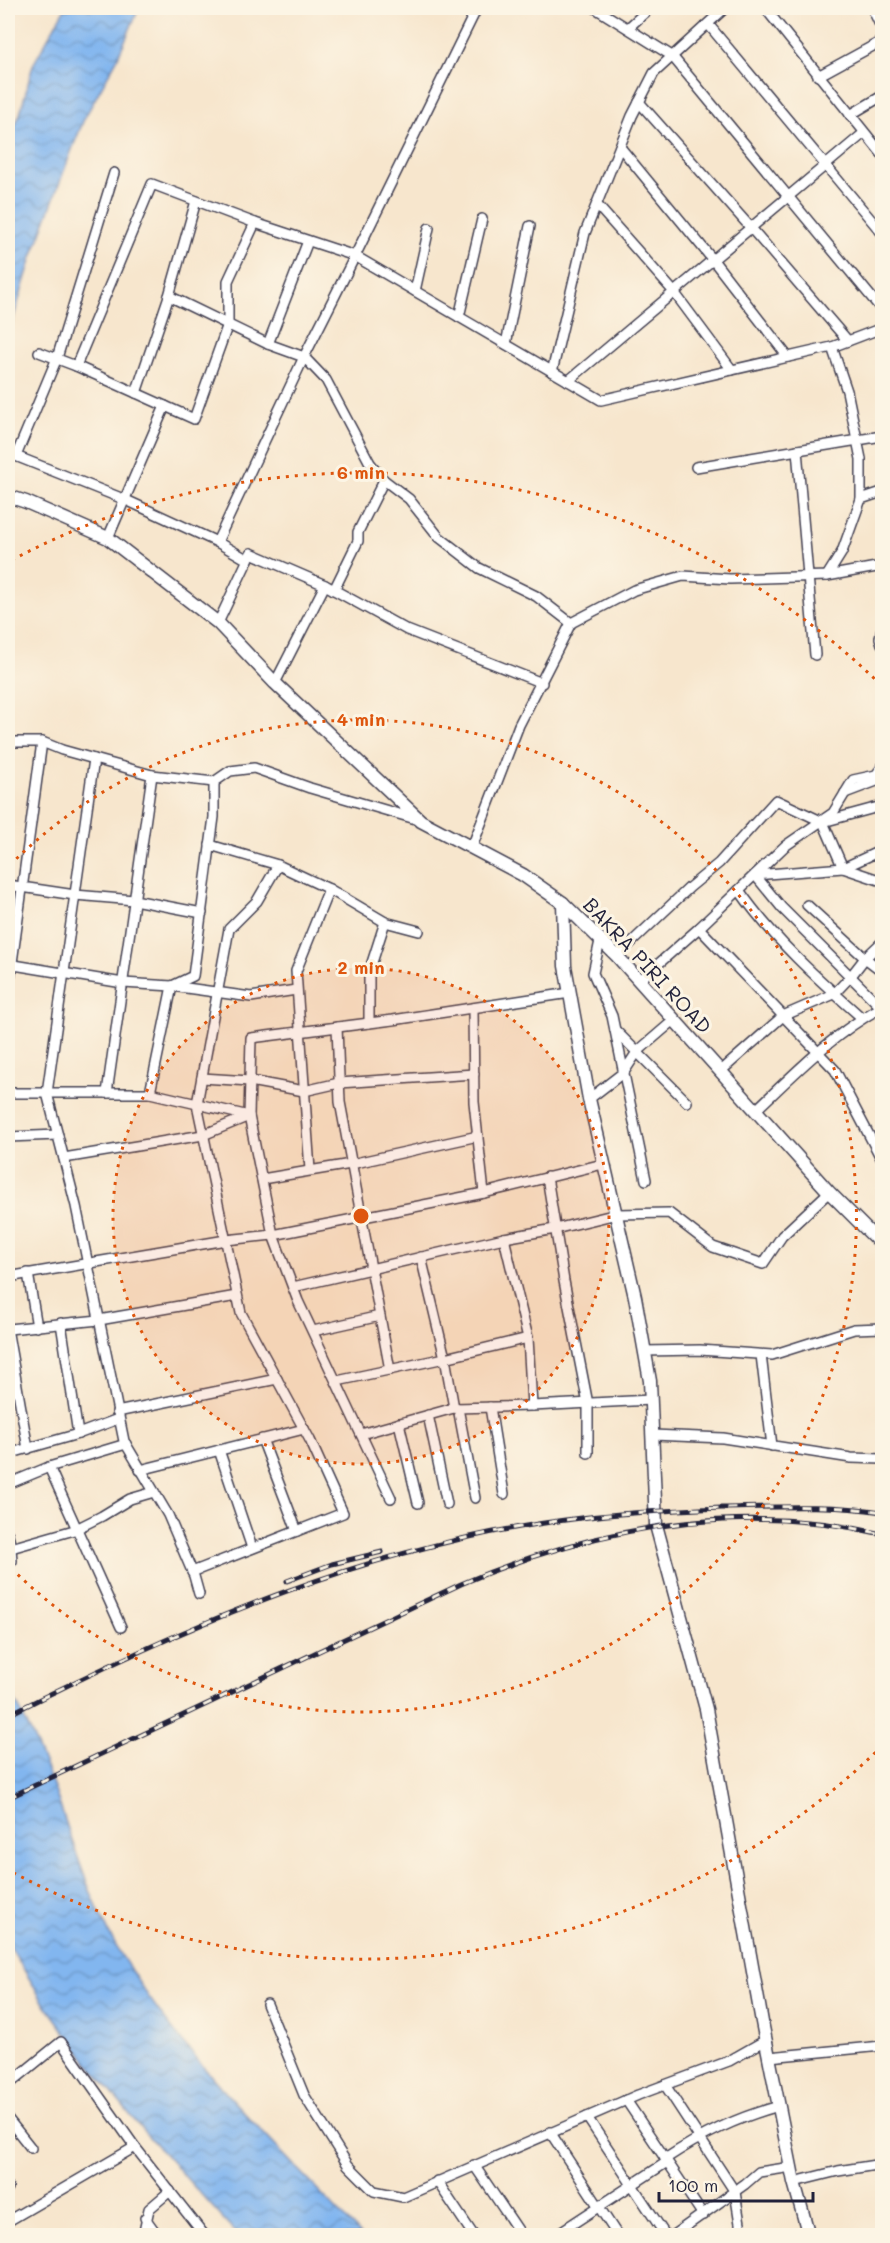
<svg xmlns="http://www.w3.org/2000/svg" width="890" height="2243" font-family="Mali,sans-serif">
  <defs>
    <pattern id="water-waves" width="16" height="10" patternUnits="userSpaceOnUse" patternTransform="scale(1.5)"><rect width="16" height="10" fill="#82b6ef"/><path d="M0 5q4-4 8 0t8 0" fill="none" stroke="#6a94c3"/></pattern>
  </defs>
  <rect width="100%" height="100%" fill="#fcf5e5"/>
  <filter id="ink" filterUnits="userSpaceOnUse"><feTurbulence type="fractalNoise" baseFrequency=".0167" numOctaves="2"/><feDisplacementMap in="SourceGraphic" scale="12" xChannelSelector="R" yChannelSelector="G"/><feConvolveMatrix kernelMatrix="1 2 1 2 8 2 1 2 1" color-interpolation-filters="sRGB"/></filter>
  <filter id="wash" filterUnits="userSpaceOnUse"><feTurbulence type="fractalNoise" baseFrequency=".008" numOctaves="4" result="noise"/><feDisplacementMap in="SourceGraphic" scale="24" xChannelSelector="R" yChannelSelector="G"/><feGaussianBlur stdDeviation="1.35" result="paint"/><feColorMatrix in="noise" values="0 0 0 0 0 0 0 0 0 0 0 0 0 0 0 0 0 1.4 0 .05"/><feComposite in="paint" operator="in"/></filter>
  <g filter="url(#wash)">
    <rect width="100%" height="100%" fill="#f7e6cd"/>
    <!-- water -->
    <g fill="url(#water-waves)" stroke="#526c95" stroke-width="1.5">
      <polygon points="65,8 139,8 117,59 84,119 71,152 31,260 8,336 8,142 20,114 33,65"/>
      <path d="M8,1687c19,34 35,71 48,107 18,51 33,104 60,152 63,109 160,199 245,289h-123l-99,-109 -52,-64 -45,-62 -34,-57z"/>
    </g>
  </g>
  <g filter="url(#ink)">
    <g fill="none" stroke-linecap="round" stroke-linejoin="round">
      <!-- minor casing -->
      <g stroke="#423f51" stroke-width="12">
        <g id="minor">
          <polyline points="595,8 672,56 882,310"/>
          <polyline points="765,8 882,154"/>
          <polyline points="872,8 882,29"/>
          <polyline points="708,24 882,233"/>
          <polyline points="628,28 650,8"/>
          <polyline points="818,76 882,41"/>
          <polyline points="639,102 751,228 848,341"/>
          <polyline points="850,115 882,96"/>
          <polyline points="620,147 713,260 788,357"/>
          <polyline points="597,205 674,292 732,370"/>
          <polyline points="255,223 355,256 477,8"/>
          <polyline points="415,291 429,228"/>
          <polyline points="169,296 268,344 304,357 355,256 601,400 832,347 847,391 861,459 861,499 842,552 827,576"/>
          <polyline points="459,317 482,219"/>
          <polyline points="268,344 308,241"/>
          <polyline points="506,344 530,226"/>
          <polyline points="832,347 882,328"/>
          <polyline points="39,352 76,366 152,184 255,223 228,281 228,324 194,419 165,406 108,538"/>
          <polyline points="76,366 165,406"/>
          <polyline points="552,372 585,233 632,116 654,73 725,8"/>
          <polyline points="568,381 864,133"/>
          <polyline points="136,393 169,296 196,201"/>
          <polyline points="797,450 815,655"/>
          <polyline points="8,453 126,500 217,542 304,357 326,380 370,463 384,480 409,499 439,537 479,568 536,596 571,623 519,725 472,847"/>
          <polyline points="16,456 57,358 114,173"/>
          <polyline points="696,467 882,436"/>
          <polyline points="861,499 882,492"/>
          <polyline points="217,542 248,560"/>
          <polyline points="334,590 358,541 358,532 384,480"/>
          <polyline points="218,623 251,553 325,585 407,630 542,683"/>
          <polyline points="571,623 634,590 683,576 730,579 827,576 882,566"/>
          <polyline points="882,628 880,638 882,644"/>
          <polyline points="275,683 325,585"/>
          <polyline points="8,742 42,742 62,750 152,775 214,782 230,771 254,768 310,788 419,820"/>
          <polyline points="94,759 47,1093 76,1206 124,1441 168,1515 194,1576 199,1594"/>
          <polyline points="845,793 882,779"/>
          <polyline points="823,822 843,868 882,881"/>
          <polyline points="210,845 278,865 329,889 385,922 419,931"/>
          <polyline points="755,875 782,908 882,1008"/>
          <polyline points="755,875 843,868 882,850"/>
          <polyline points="8,885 75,895 134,900 202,913"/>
          <path d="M739,890c34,49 79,89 123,128"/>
          <polyline points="807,905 865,958 882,971"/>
          <polyline points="699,928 835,1070 881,1158"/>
          <polyline points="600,941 593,973 612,1016 646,1180"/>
          <polyline points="617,956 690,887 719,863 776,800 823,822 882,806"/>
          <polyline points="8,964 123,983 172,986 251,997 296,990"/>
          <polyline points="639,981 699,928 785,846 833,813 853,780 876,775 882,767"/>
          <polyline points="8,992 42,742"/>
          <polyline points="473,1008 474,1102 484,1193 603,1164"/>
          <polyline points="369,1023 369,972 385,922"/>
          <polyline points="337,1027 340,1102 390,1370"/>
          <polyline points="615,1030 687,1102"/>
          <polyline points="721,1071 783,1016 834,994 851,976 865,958 882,942"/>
          <polyline points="202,1078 250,1081 304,1091 339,1083 474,1074"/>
          <polyline points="8,1093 150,1093 172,986 193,976 214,817 214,782"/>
          <polyline points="107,1093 152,775"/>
          <polyline points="150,1093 249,1116"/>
          <polyline points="589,1099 624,1072 637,1052 673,1021"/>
          <path d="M756,1110c40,-38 78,-77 126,-103"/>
          <polyline points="8,1137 58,1135"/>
          <polyline points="64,1158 203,1135 249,1116"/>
          <polyline points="310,1170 296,971 329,889"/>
          <polyline points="547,1177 564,1281 588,1404 588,1453"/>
          <polyline points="262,1179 351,1164 478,1136"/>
          <polyline points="504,1238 555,1229 617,1214 669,1213 713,1247 763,1264 782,1236 829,1192"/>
          <polyline points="421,1257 445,1358 454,1408 532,1406"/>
          <polyline points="28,1273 37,1327"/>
          <polyline points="8,1277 226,1240 273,1235 484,1193"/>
          <polyline points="293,1287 504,1238 528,1338"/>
          <polyline points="61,1323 78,1434 118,1419"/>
          <polyline points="8,1329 99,1320 237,1296"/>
          <polyline points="313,1331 380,1316"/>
          <polyline points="8,1334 28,1449"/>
          <polyline points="644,1351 700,1350 772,1355 854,1329 882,1328"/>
          <polyline points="761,1355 772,1446"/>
          <polyline points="337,1381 445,1358 528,1338 532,1406 651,1400"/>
          <polyline points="490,1407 504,1494"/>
          <polyline points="458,1408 475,1498"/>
          <polyline points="117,1412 277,1379"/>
          <polyline points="428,1415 447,1504"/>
          <polyline points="399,1423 418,1503"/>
          <polyline points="361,1434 454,1408"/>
          <polyline points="653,1435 723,1438 851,1458 882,1459"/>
          <polyline points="262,1439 297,1531"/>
          <polyline points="219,1450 252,1548"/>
          <polyline points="8,1454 78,1434"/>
          <polyline points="49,1467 121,1627"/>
          <polyline points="140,1470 304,1429"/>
          <polyline points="8,1484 49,1467 126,1444"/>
          <polyline points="391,1498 298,1301 273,1235 249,1116 251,1038 393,1020 570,993"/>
          <polyline points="8,1534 11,1548 12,1561"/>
          <polyline points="11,1548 74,1530 102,1516 130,1499 154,1492"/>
          <polyline points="192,1572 343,1513 310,1440 241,1313 197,1104 229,929 257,901 278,865"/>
          <polyline points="267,2004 304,2095 348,2165 374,2191 403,2197 638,2095 729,2061 766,2040"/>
          <polyline points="769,2057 882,2046"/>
          <polyline points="8,2085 61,2042 135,2147 205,2236"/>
          <polyline points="665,2085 735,2192 742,2236"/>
          <polyline points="626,2100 703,2215"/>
          <polyline points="587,2117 666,2236"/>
          <polyline points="8,2119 31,2148"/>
          <polyline points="550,2132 618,2236"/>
          <path d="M665,2159c38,-25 71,-41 114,-53"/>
          <polyline points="474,2165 522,2236"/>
          <polyline points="437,2181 474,2236"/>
          <polyline points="794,2182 838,2171 882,2164"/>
          <polyline points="8,2187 8,2188"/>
          <polyline points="145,2218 158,2236"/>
          <polyline points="8,2221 135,2147"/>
          <polyline points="143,2236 149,2209 170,2191"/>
          <polyline points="554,2236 667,2162"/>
          <polyline points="672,2236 745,2184 759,2172 792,2167"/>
        </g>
      </g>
      <!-- tertiary casing -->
      <g stroke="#423f51" stroke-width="15">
        <g id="tertiary">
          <polyline points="8,496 26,502 108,538 218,623 275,683 421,821 523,875 563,903 617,956 829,1192 882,1245"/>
          <polyline points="563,903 565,966 589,1099 635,1297 650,1381 656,1525 706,1709 762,2022 794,2182 809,2236"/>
        </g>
      </g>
      <!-- minor -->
      <use href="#minor" stroke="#fff" stroke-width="9"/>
      <!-- tertiary -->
      <use href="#tertiary" stroke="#fff" stroke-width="12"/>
      <!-- rail casing -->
      <g stroke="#22223b" stroke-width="5">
        <g id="rail">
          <polyline points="287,1581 332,1564 382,1552"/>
          <path d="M8,1715c180,-91 370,-173 573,-197 47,-6 94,-8 141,-10 53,-1 108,-4 160,4"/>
          <path d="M8,1798l453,-214c134,-57 278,-83 421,-50"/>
        </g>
      </g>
      <!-- rail -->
      <use href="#rail" stroke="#fcf5e5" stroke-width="3" stroke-dasharray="9" stroke-linecap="butt"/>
    </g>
  </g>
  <!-- distance rings -->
  <circle cx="361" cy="1216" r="248" fill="#de560e" fill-opacity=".12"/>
  <g fill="none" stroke="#de560e" stroke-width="3" stroke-dasharray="3 6">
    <circle cx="361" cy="1216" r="248"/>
    <path d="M10 865A496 496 0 1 1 10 1567"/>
    <path d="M882 1746A743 743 0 0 1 12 1872M12 560A743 743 0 0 1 882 686"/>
  </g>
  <g text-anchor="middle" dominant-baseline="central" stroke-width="6" stroke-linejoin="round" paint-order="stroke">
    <!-- street labels -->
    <g font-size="20" fill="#22223b" stroke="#fcf5e5">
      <text transform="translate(648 965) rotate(47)">BAKRA PIRI ROAD</text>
    </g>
  </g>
  <circle cx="361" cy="1216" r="9" fill="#de560e" stroke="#fcf5e5" stroke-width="3"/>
  <g font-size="18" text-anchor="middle" font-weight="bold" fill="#de560e" stroke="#fcf5e5" stroke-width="6" stroke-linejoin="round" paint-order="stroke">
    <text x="361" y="479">6 min</text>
    <text x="361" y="726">4 min</text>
    <text x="361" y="974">2 min</text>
  </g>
  <!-- margin -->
  <rect width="890" height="2243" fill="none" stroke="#fcf5e5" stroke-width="30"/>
  <!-- scale -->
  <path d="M659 2192v9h154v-9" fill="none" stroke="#22223b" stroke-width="3"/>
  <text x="668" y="2192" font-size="18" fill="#22223b" stroke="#fcf5e5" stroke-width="4.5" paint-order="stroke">100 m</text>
</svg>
